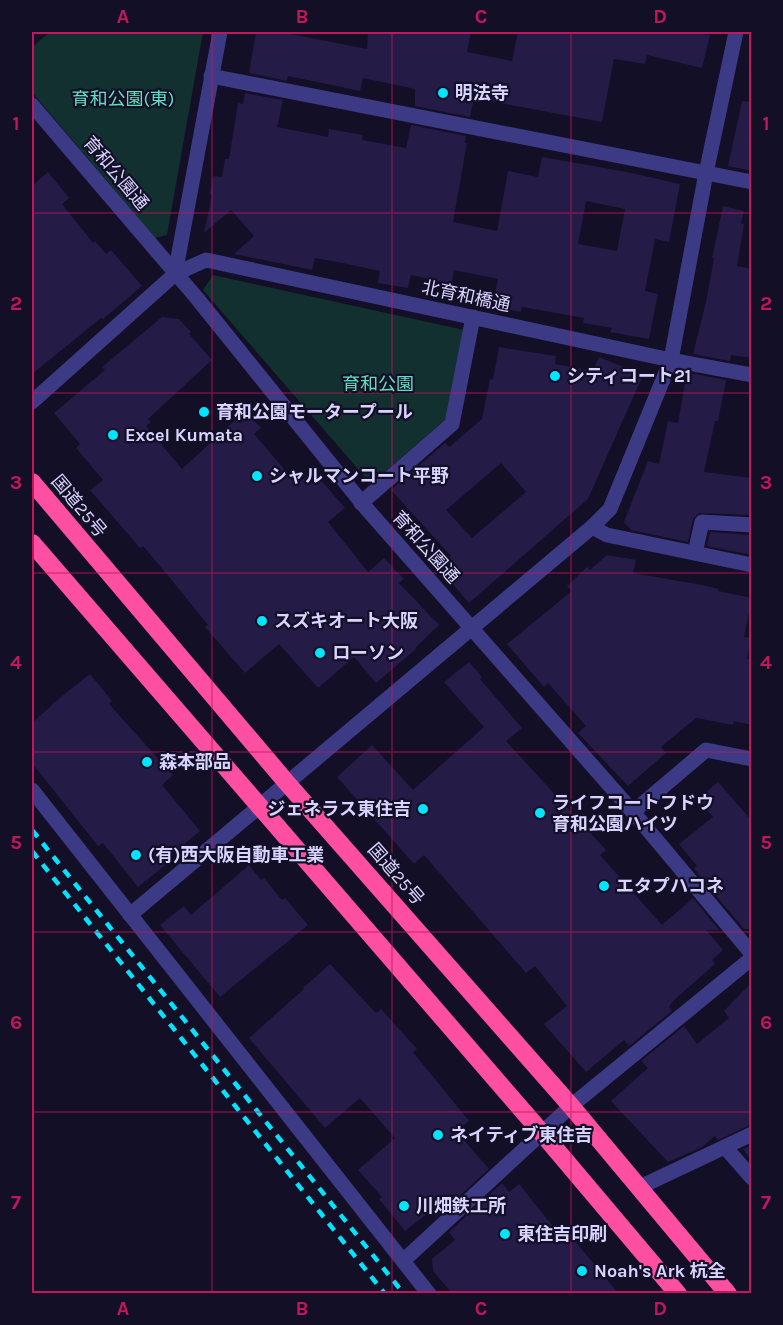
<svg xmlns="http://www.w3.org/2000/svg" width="783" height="1325" font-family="Karla,'Noto Sans JP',sans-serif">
  <rect width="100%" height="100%" fill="#130f26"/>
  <!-- green -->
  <g fill="#12302f">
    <polygon points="50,32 203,32 167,235 155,238 32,92 32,47"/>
    <polygon points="213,275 464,330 446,419 371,484 203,290"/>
  </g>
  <!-- building -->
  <g fill="#241b47" fill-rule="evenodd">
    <polygon points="256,32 281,32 367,49 368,32 471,32 467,52 512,61 518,32 693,32 710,35 702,68 647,55 645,64 614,59 602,122 474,98 470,117 415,106 415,89 363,78 360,91 288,76 287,81 249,73"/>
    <path d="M245,93l38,7 -6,27 51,10 1,-8 34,6 -1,5 44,8 5,-23 55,11 -1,7h2l-14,79 44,9 11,-60 30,6 4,-20 85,15 53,12 -11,58 -14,-3 -10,52 13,3 -9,45 -39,-7 2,-4 -29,-5 1,-5 -62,-11 -1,5 -29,-6 6,-27 -44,-9 -2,14 -41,-9 -3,13 -30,-5 2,-12 -38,-8 -27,-5 -3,12 -78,-16 20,-18 -23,-26 -27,23 8,-38 -2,-1 3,-18 9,1 3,-18h4l9,-56 5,1zM586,201l39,8 -8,42 -39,-7z"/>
    <polygon points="742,101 752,102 752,171 728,166"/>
    <polygon points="48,172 69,198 62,204 93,243 95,241 106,254 111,250 142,286 103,319 101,318 32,374 32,186"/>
    <polygon points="723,206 744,211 741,223 744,224 737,266 752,269 752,358 731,355 730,361 693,354 706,302 714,258 712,258"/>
    <polygon points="162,317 179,319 191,332 189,334 212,360 148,419 151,422 146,426 182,469 245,411 261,428 254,434 297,484 313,471 345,508 328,522 368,572 384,558 404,579 399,583 439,625 415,648 416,649 376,683 354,657 318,688 279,644 245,673 205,627 208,625 170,578 143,546 140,548 90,490 103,480 76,448 80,444 54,413 105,370 102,367"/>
    <path d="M499,347l57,9 -1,8 38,7 6,-14 44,18 -55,124 -119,104 -31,-36 13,-11 -60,-66 54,-47 4,4 33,-28 8,-40 3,1zM501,463l25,29 -54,46 -26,-28z"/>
    <polygon points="689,373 726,380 718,421 715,421 704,472 752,478 752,515 699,513 693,519 688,542 631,530 624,522 648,461 659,464 668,421 678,423 685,383 687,384"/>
    <polygon points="710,532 752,535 752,555 707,546"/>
    <polygon points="607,555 636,560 633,573 702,585 719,589 718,591 752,598 744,637 751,638 747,659 752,660 752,725 734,721 733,725 696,718 661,747 666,753 628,786 578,733 586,726 548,683 544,687 507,644 572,591 567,586 587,567 590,570"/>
    <polygon points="469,662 482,677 480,679 522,728 506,741 606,850 600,855 662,925 693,898 719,930 706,930 723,950 712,960 715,964 673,1001 669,1007 672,1011 629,1046 624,1040 586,1072 544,1024 567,1006 535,966 526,973 424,855 414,864 337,777 372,745 413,790 484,727 444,682"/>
    <polygon points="90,674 112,701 109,704 173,775 162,785 200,831 165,860 168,863 138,887 103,843 98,846 32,763 32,723 51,706 51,705"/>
    <polygon points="718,782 752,821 752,929 744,929 707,885 694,868 697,866 679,844 713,817 698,799"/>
    <polygon points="249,865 261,880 264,878 282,900 285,898 308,925 220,997 160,925 184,906 191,915"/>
    <polygon points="330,964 376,1013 381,1009 417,1049 413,1052 469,1121 456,1131 489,1169 436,1217 431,1211 405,1231 379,1199 382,1197 358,1170 395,1138 360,1098 325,1128 249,1038 304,989 303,988"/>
    <polygon points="752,982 752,1124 718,1140 715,1136 702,1147 668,1162 611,1101 648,1068 641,1061 684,1026 697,1044 729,1018 724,1011"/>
    <polygon points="752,1145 752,1161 743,1149"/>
    <polygon points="502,1183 509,1192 519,1184 559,1234 565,1229 618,1293 452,1293 433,1271 432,1259 455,1240 449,1232"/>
  </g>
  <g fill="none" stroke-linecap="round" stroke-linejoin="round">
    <!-- minor -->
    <g stroke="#3d3a85" stroke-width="15">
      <polyline points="211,76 752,182"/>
      <polyline points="32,105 196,297 366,508 633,812 752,954"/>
      <polyline points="175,274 206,260 671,360 752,375"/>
      <polyline points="32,402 175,274 220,32"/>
      <polyline points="361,503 452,424 473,317"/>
      <polyline points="592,527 607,535 752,565"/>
      <polyline points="695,553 702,522 752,525"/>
      <polyline points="32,790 429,1294"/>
      <polyline points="633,812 706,750 752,759"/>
      <polyline points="130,915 592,527 610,509 671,360 706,173 736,32"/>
      <polyline points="725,1147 752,1178"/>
      <polyline points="640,1187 752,1134"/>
      <polyline points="403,1261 571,1106 752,958"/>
    </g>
    <!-- highway -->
    <g stroke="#ff4fa3" stroke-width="18">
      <polyline points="32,482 287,783 571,1106 728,1294"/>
      <polyline points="32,543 542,1133 678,1294"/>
    </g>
    <!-- rail -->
    <g stroke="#00e5ff" stroke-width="4.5" stroke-dasharray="9 8" stroke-linecap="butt">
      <polyline points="32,830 404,1294"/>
      <polyline points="32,851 385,1294"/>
    </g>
  </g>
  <!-- grid -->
  <path fill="none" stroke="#c2185b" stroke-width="1.5" stroke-opacity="0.55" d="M212,32v1262M392,32v1262M571,32v1262M32,213h720M32,393h720M32,573h720M32,752h720M32,932h720M32,1112h720"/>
  <!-- markers -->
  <g fill="#00e5ff" stroke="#130f26" stroke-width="2">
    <circle cx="443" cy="93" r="6"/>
    <circle cx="555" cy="376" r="6"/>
    <circle cx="204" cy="412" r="6"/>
    <circle cx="113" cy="435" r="6"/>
    <circle cx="257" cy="476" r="6"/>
    <circle cx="262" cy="621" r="6"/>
    <circle cx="320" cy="653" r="6"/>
    <circle cx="147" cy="762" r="6"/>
    <circle cx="423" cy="809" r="6"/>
    <circle cx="540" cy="813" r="6"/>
    <circle cx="136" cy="855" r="6"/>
    <circle cx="604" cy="886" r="6"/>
    <circle cx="438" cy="1135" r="6"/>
    <circle cx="404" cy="1206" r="6"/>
    <circle cx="505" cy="1234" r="6"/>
    <circle cx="582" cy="1271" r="6"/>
  </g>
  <g text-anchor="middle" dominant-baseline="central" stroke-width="4.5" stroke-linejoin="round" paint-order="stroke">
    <!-- poi labels -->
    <g font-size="18" font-weight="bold" fill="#d9d4ff" stroke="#130f26" text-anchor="start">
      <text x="455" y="93">明法寺</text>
      <text x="567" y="376">シティコート21</text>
      <text x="216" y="412">育和公園モータープール</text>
      <text x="125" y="435">Excel Kumata</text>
      <text x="269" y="476">シャルマンコート平野</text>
      <text x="274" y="621">スズキオート大阪</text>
      <text x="332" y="653">ローソン</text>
      <text x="159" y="762">森本部品</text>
      <text x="552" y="803">ライフコートフドウ<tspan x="552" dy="21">育和公園ハイツ</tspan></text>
      <text x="411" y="809" text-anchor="end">ジェネラス東住吉</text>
      <text x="148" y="855">(有)西大阪自動車工業</text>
      <text x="616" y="886">エタプハコネ</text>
      <text x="450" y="1135">ネイティブ東住吉</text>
      <text x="416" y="1206">川畑鉄工所</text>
      <text x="517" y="1234">東住吉印刷</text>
      <text x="594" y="1271">Noah's Ark 杭全</text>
    </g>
    <!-- park labels -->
    <g font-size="18" fill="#5fe0c0" stroke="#130f26">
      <text x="123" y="99">育和公園(東)</text>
      <text x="378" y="384">育和公園</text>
    </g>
    <!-- street labels -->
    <g font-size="18" fill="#d9d4ff" stroke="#130f26">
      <text transform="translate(116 173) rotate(50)">育和公園通</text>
      <text transform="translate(466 296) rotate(12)">北育和橋通</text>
      <text transform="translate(79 506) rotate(50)">国道25号</text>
      <text transform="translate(426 547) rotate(48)">育和公園通</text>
      <text transform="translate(396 874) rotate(49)">国道25号</text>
    </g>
  </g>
  <!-- border -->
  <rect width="783" height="1325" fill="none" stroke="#130f26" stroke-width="66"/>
  <rect x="33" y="33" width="717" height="1259" fill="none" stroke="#c2185b" stroke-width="2"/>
  <g font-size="20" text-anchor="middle" font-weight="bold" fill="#c2185b">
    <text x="123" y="23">A</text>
    <text x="302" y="23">B</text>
    <text x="481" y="23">C</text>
    <text x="660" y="23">D</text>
    <text x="16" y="130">1</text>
    <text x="766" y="130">1</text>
    <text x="16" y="310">2</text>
    <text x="766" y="310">2</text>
    <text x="16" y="489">3</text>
    <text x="766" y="489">3</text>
    <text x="16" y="669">4</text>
    <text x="766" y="669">4</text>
    <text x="16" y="849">5</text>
    <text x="766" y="849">5</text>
    <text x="16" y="1029">6</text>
    <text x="766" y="1029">6</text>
    <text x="16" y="1209">7</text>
    <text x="766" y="1209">7</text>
    <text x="123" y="1315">A</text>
    <text x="302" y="1315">B</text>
    <text x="481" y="1315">C</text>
    <text x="660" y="1315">D</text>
  </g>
</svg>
